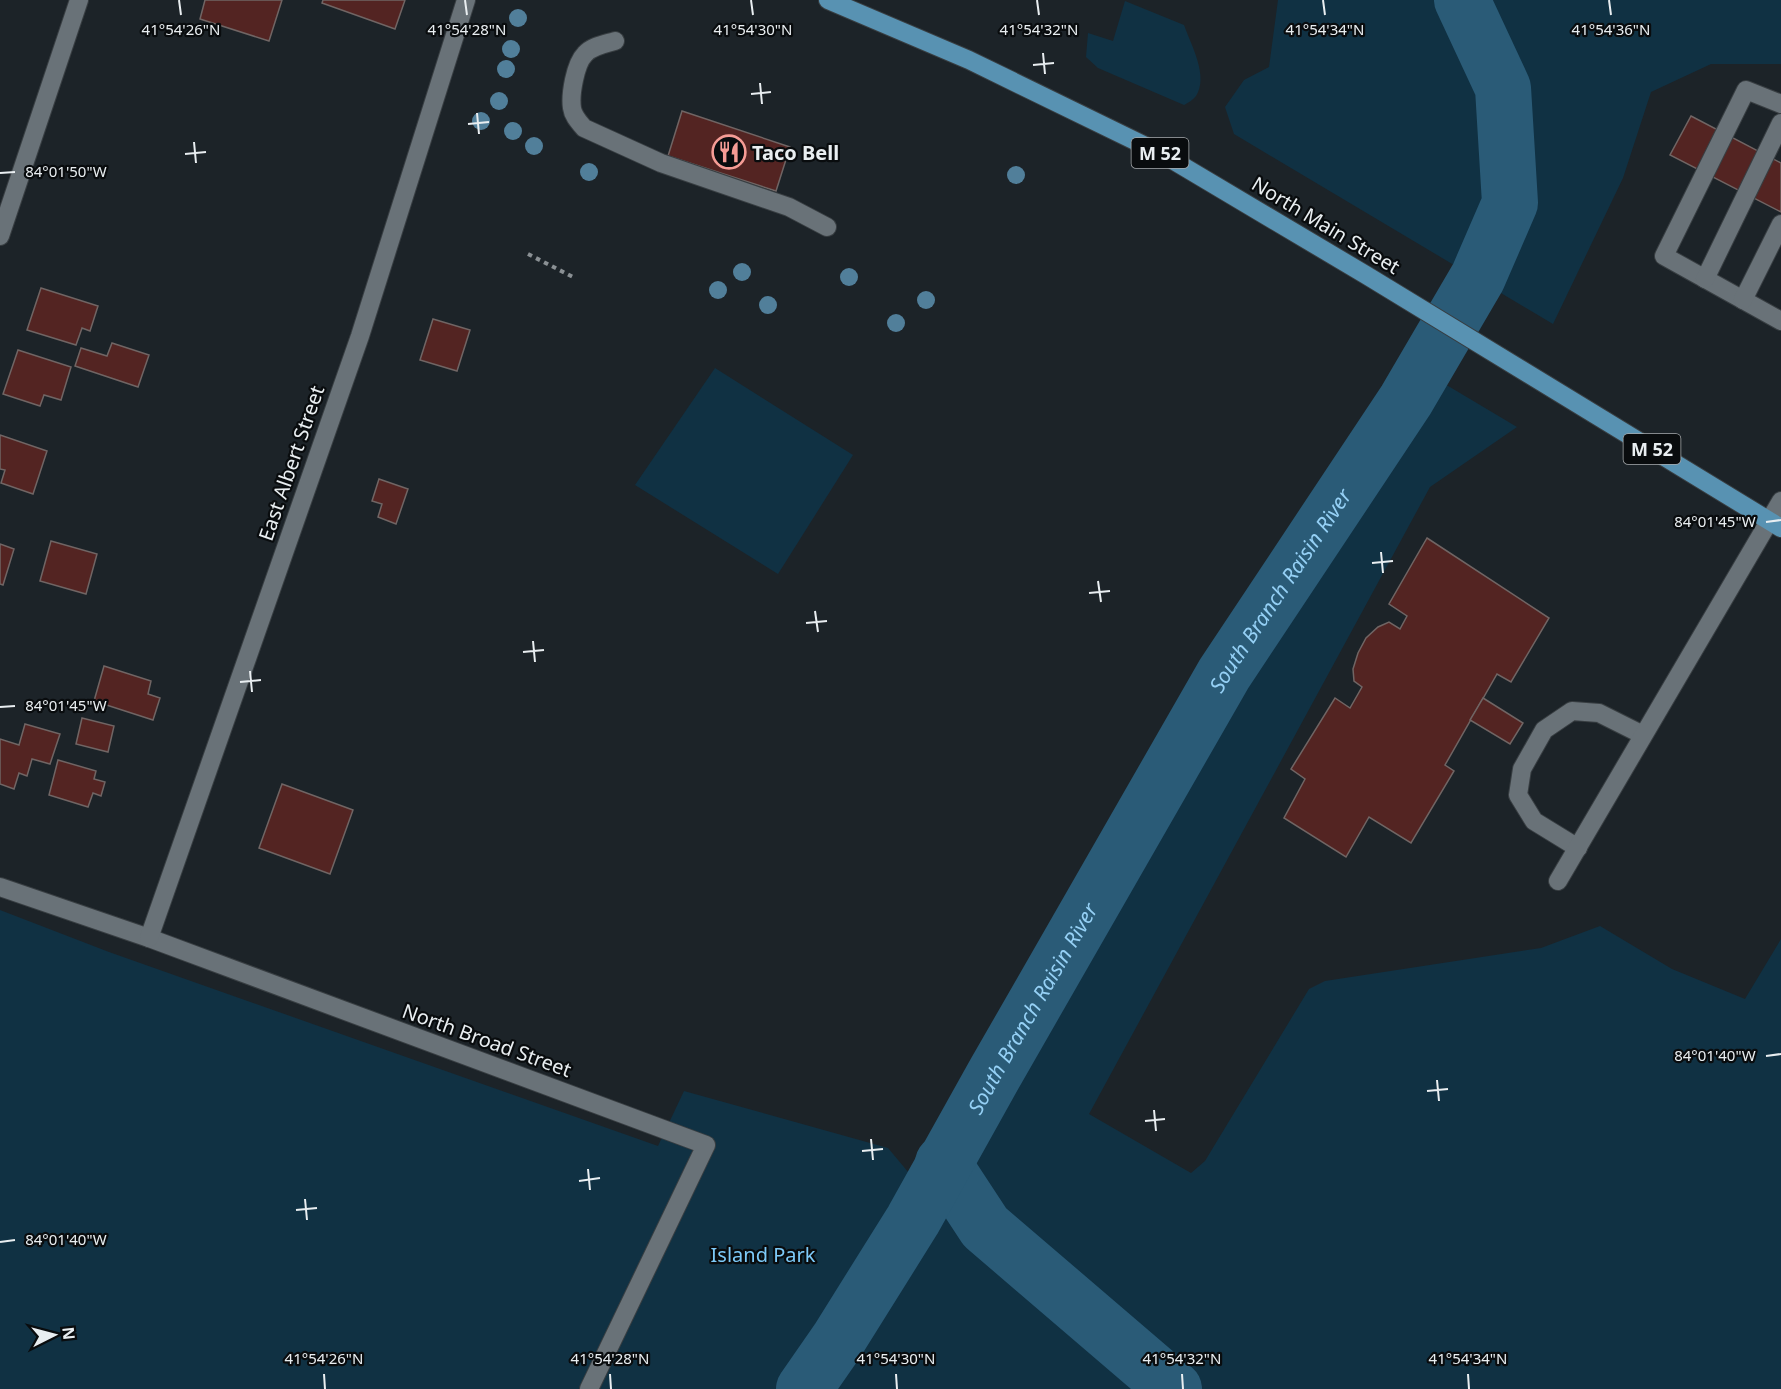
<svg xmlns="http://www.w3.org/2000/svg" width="1781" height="1389" font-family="'Noto Sans',sans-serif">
  <rect width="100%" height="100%" fill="#1c2328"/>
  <!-- green -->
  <g fill="#103143">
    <polygon points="1278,0 1781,0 1781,64 1711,64 1651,92 1623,178 1553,324 1234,134 1225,107 1244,80 1269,67"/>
    <path d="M1125,1l59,24c7,20 25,51 12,71 -3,4 -8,7 -12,9l-86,-37 -12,-11 2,-24 25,8z"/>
    <polygon points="715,368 853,455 778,574 635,485"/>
    <polygon points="1423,371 1517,427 1430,487 1089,1114 1191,1173 1205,1161 1309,989 1325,981 1541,948 1600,926 1672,969 1745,999 1781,939 1781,1389 1173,1389 985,1227 943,1163 1224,674 1406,400"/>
    <polygon points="0,910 109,952 658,1146 684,1091 888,1148 971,1247 1132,1389 0,1389"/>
  </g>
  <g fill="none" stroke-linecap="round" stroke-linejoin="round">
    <!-- river -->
    <g stroke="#2a5b77" stroke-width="56">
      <polyline points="943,1163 985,1227 1174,1389"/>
      <path id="s1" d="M804,1389l34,-49 75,-120 82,-147 229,-399 182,-274 72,-123 32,-74 -7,-115 -41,-88"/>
    </g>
  </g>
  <!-- building -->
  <g fill="#532422" stroke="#706564" stroke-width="1.5">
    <polygon points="205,0 282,0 269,41 200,19"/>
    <polygon points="323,0 405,0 395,29 322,3"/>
    <polygon points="682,111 790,147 776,191 668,156"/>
    <polygon points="1691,116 1781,163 1781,212 1670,155"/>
    <polygon points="41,288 98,306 90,331 82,328 76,345 27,330"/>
    <polygon points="433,319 470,330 457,371 420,360"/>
    <polygon points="112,343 149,355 138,387 75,366 81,348 107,356"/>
    <polygon points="18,350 71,367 61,400 44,395 40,406 3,394"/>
    <polygon points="0,435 47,451 33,494 1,483 5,470 0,469"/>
    <polygon points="379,479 408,489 396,524 378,517 382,504 372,501"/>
    <polygon points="1427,538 1549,618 1511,682 1497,674 1445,765 1454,771 1411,843 1369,817 1346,857 1284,818 1305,779 1291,769 1335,698 1350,708 1362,687 1354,681 1353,669 1358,653 1366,638 1378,627 1389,622 1400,629 1407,616 1389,604"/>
    <polygon points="51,541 97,554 86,594 40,581"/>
    <polygon points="0,544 14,549 3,585 0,584"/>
    <polygon points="104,666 151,681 148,694 160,698 153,720 94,701"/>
    <polygon points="1483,698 1523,723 1510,744 1470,720"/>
    <polygon points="82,718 114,726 108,752 76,744"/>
    <polygon points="25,724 60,734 50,764 32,759 27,776 19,773 14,789 0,784 0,739 19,745"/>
    <polygon points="58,760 96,771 94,779 105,782 101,796 93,793 88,807 49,795"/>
    <polygon points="282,784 353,810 330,874 259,848"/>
  </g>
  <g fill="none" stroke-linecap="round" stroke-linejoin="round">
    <!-- minor casing -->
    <g stroke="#383e42" stroke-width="20">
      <g id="minor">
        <path d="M615,41c-10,3 -23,5 -30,13 -10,10 -15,41 -13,54 1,8 7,14 12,20l77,35 128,44 38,20"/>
        <polyline points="1781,104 1746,90 1664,256 1781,321"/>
        <polyline points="0,236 79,0"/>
        <polyline points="1705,279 1781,123"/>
        <polyline points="1743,300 1781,224"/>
        <polyline points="1578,848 1534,821 1518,795 1522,769 1544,730 1572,711 1599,713 1643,735"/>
        <polyline points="1558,881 1781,501"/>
        <polyline points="0,887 149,938 706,1145 589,1389"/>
        <polyline points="149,938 360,336 466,0"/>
      </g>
    </g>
    <!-- major casing -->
    <g stroke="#383e42" stroke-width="20">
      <polyline id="major" points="828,0 969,60 1164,155 1366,275 1781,528"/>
    </g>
    <!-- path -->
    <polyline stroke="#8a9094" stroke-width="4" stroke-dasharray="4.5 4.5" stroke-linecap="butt" points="528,254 573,277"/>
    <!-- minor -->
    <use href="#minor" stroke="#697278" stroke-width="18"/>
    <!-- major -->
    <use href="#major" stroke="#5892b2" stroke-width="18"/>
  </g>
  <!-- trees -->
  <g fill="#517f9a">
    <circle cx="518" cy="18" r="9"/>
    <circle cx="511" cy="49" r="9"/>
    <circle cx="506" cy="69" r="9"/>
    <circle cx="499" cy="101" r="9"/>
    <circle cx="481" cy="121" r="9"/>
    <circle cx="513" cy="131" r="9"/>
    <circle cx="534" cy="146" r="9"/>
    <circle cx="589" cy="172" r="9"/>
    <circle cx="1016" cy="175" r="9"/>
    <circle cx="742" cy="272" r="9"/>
    <circle cx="849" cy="277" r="9"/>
    <circle cx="718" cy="290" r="9"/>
    <circle cx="926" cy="300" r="9"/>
    <circle cx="768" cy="305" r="9"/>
    <circle cx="896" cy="323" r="9"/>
  </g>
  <!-- ticks -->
  <path fill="none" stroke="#e9eef1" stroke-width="2" d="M179,0l2,15M465,0l2,15M751,0l2,15M1037,0l2,15M1323,0l2,15M1609,0l2,15M1043,53l2,21M1033,65l21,-2M760,83l2,21M751,94l20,-2M477,113l2,21M468,124l21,-2M194,142l2,21M185,154l21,-2M0,173l15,-1M1766,522l15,-2M1381,552l2,21M1372,563l21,-2M1098,581l3,21M1089,593l21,-2M815,611l3,21M806,623l21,-2M533,641l2,21M523,652l21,-2M250,671l2,21M240,682l21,-2M0,707l15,-1M1766,1056l15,-2M1437,1080l2,21M1427,1091l21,-2M1154,1110l2,21M1145,1121l20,-2M871,1139l2,21M862,1151l21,-2M588,1169l2,21M579,1181l21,-3M305,1199l2,21M296,1210l21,-2M0,1242l15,-2M324,1374l1,15M610,1374l1,15M896,1374l1,15M1182,1374l1,15M1468,1374l1,15"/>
  <!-- icons -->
  <defs>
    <g id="restaurant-ring" transform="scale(1.725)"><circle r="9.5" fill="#090c0e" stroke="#f59c95" stroke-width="1.5"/><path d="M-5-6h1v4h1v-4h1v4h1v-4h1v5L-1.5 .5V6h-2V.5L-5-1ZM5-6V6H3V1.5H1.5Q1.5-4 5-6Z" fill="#f59c95"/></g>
  </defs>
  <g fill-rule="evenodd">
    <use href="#restaurant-ring" x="729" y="152"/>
  </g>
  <g text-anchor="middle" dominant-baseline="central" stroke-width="4.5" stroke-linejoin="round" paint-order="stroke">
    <!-- shield labels -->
    <g fill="#090c0e" stroke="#a6aaad" stroke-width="1.5">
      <rect x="1131.5" y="138" width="57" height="30" rx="4.5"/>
      <rect x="1623.5" y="434" width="57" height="30" rx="4.5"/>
    </g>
    <g font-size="18" font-weight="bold" fill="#e9eef1">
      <text x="1160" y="153">M 52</text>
      <text x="1652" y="449">M 52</text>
    </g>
    <!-- poi labels -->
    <g font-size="20" font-weight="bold" fill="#e9eef1" stroke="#090c0e" text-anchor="start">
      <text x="752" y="152">Taco Bell</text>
    </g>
    <!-- street labels -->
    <g font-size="20" fill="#e9eef1" stroke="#090c0e">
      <text transform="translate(1326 225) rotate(31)">North Main Street</text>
      <text transform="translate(291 463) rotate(-71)">East Albert Street</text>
      <text transform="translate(487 1040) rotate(20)">North Broad Street</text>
    </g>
    <!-- park labels -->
    <g font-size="20" fill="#7dcaf8" stroke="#090c0e">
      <text x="763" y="1254">Island Park</text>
    </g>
    <!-- water labels -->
    <g font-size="21" font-style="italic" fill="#95d0f5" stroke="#090c0e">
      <text stroke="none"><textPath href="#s1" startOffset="930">South Branch Raisin River</textPath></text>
      <text stroke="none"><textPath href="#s1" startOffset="444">South Branch Raisin River</textPath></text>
    </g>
  </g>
  <g font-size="15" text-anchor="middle" fill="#e9eef1" stroke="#090c0e" stroke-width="4.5" stroke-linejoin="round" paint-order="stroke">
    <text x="181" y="35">41°54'26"N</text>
    <text x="467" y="35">41°54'28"N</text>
    <text x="753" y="35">41°54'30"N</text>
    <text x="1039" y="35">41°54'32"N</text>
    <text x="1325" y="35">41°54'34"N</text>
    <text x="1611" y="35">41°54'36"N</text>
    <text x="66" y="177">84°01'50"W</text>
    <text x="1715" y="527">84°01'45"W</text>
    <text x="66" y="711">84°01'45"W</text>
    <text x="1715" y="1061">84°01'40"W</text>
    <text x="66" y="1245">84°01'40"W</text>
    <text x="324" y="1364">41°54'26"N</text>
    <text x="610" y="1364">41°54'28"N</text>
    <text x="896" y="1364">41°54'30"N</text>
    <text x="1182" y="1364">41°54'32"N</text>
    <text x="1468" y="1364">41°54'34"N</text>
  </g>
  <!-- north arrow -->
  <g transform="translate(54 1335) rotate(84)" stroke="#090c0e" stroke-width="4.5" paint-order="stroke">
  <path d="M0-4.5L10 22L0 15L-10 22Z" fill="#e9eef1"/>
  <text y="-9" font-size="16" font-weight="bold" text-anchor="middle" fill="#e9eef1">N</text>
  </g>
</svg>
